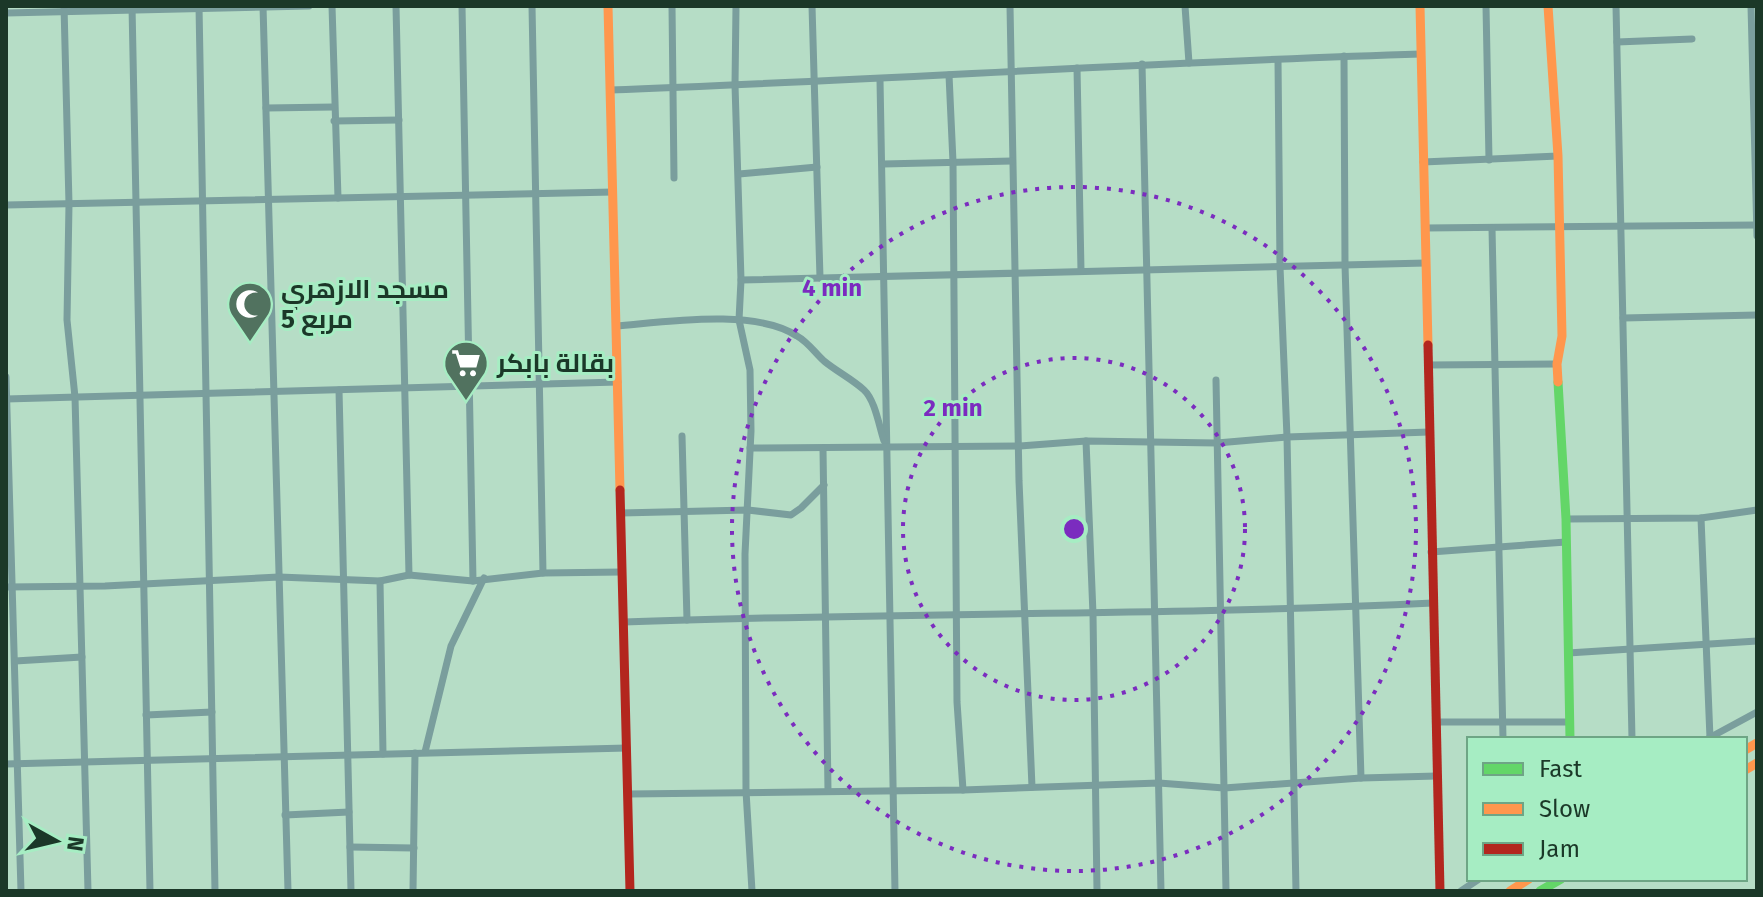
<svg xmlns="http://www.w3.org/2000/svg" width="1763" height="897" font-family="'Fira Sans',Cairo,sans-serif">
  <rect width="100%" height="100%" fill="#b6ddc6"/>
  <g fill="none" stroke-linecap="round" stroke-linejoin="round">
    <!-- street -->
    <g stroke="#7a9e9d" stroke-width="7">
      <polyline points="64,6 69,204 67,320 75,397 88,891"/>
      <polyline points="132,6 150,891"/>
      <polyline points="199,6 215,891"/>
      <polyline points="263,6 288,891"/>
      <polyline points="332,6 338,198"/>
      <polyline points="396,6 409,575"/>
      <polyline points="462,6 473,581"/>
      <polyline points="532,6 543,573"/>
      <polyline points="672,6 674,178"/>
      <polyline points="736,6 735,85 741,280 739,320 750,370 751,431 745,554 746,791 752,891"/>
      <polyline points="812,6 820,278"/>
      <polyline points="1010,6 1019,481 1032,787"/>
      <polyline points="1185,6 1189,63"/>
      <polyline points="1486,6 1489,160"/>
      <polyline points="1616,6 1632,739"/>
      <polyline points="1751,6 1757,236"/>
      <polyline points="6,13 309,6"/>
      <polyline points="1617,42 1692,39"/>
      <polyline points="1344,56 1345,265 1361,778"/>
      <polyline points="1278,60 1280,267 1287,437 1296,891"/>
      <polyline points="1142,64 1161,891"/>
      <polyline points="1077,68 1081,271"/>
      <polyline points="880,80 895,891"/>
      <path d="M610,90c271,-10 541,-28 811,-36"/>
      <polyline points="266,108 334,107"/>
      <polyline points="334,121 399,120"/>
      <polyline points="1423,162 1558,156"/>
      <polyline points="883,164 1012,161"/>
      <polyline points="739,174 817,167"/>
      <polyline points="6,205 613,192"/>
      <polyline points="1425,228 1757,225"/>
      <polyline points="1492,228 1503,739"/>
      <polyline points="741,280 1426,263"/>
      <polyline points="1623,318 1757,315"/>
      <path d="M616,326c49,-4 139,-18 181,10 11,6 18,17 27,25 12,10 28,18 40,29 11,10 15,36 20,51"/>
      <polyline points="1428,365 1557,364"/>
      <polyline points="6,377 21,891"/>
      <polyline points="1216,380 1226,891"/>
      <polyline points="339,390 351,891"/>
      <polyline points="6,399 618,382"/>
      <polyline points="682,436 687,620"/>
      <polyline points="1086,441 1093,614 1097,891"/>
      <polyline points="750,448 1020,446 1086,441 1217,443 1287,437 1429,432"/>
      <polyline points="823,449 828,791"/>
      <polyline points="621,513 748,510 791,515 801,508 824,485"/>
      <polyline points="1701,518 1710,738"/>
      <polyline points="1566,519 1701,518 1757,510"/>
      <polyline points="1431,552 1566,542"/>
      <polyline points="380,581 383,754"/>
      <polyline points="6,587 105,586 279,577 380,581 409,575 473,581 543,573 622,572"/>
      <path d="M624,622c269,-10 539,-6 809,-19"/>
      <polyline points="1568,653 1757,641"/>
      <polyline points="15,661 82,657"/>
      <polyline points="146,715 212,712"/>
      <polyline points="1436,722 1570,722"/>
      <polyline points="1709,738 1757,712"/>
      <polyline points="425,752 451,646 484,578"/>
      <polyline points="6,764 627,748"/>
      <polyline points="963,790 1159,783 1224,788 1361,778 1437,776"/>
      <polyline points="628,794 963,790 957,702 953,162 949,75"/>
      <polyline points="285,815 349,812"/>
      <polyline points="350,847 414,848"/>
      <polyline points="413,891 415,753"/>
      <polyline points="1461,891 1479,879"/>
    </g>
    <!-- fast -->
    <g stroke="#63d668" stroke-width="9">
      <polyline points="1558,382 1566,519 1570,739"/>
      <polyline points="1540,891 1561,879"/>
    </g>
    <!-- slow -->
    <g stroke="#ff974d" stroke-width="9">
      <polyline points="608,6 620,490"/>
      <polyline points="1420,6 1428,345"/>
      <polyline points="1548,6 1558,156 1562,336 1557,364 1558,382"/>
      <polyline points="1745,750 1757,743"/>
      <polyline points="1745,770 1757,763"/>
      <polyline points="1510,891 1529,879"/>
    </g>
    <!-- jam -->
    <g stroke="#b3261e" stroke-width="9">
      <polyline points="1428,345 1440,891"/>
      <polyline points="620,490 630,891"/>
    </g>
  </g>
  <!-- distance rings -->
  <g fill="none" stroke="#7b2cbf" stroke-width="4" stroke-dasharray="4 8">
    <circle cx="1074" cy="529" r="171"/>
    <circle cx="1074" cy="529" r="342"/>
  </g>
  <!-- icons -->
  <defs>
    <g id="mosque-pin" transform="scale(2.3)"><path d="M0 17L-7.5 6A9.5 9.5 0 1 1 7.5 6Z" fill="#51725f" stroke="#a6edc3"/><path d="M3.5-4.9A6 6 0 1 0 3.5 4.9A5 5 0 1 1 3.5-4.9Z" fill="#fff"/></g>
    <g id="supermarket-pin" transform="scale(2.3)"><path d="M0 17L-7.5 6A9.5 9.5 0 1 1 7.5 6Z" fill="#51725f" stroke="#a6edc3"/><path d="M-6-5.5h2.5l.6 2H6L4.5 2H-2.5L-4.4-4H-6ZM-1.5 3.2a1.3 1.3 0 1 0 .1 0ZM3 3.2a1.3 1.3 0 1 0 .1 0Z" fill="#fff"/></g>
  </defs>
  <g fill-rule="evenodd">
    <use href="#mosque-pin" x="250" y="304"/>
    <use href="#supermarket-pin" x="466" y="363"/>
  </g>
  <g text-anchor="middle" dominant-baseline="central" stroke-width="6" stroke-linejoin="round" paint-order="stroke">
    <!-- poi labels -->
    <g font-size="26" font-weight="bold" fill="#1b3828" stroke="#a6edc3" text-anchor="start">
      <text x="281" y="289">مسجد الازهري<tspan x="281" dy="30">مربع 5</tspan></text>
      <text x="497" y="363">بقالة بابكر</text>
    </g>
  </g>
  <circle cx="1074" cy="529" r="12" fill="#7b2cbf" stroke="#a6edc3" stroke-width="4"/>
  <g font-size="24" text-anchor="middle" font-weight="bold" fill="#7b2cbf" stroke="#a6edc3" stroke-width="6" stroke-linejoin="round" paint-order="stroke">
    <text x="832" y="296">4 min</text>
    <text x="953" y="416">2 min</text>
  </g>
  <!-- border -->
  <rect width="1763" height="897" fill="none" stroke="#1b3828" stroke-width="16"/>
  <!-- legend -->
  <rect x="1467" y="737" width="280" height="144" fill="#a6edc3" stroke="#6ea585" stroke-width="2"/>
  <rect x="1483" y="763" width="40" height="12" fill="#63d668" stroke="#6ea585" stroke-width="2"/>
  <text x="1539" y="777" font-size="24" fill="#1b3828">Fast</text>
  <rect x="1483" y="803" width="40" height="12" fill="#ff974d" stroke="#6ea585" stroke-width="2"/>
  <text x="1539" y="817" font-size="24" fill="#1b3828">Slow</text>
  <rect x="1483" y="843" width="40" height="12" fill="#b3261e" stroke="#6ea585" stroke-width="2"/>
  <text x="1539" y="857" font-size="24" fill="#1b3828">Jam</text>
  <!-- north arrow -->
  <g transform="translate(56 841) rotate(98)" stroke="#a6edc3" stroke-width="6" paint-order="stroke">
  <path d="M0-6L14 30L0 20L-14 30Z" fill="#1b3828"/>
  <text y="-12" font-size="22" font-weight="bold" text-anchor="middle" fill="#1b3828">N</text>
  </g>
</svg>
